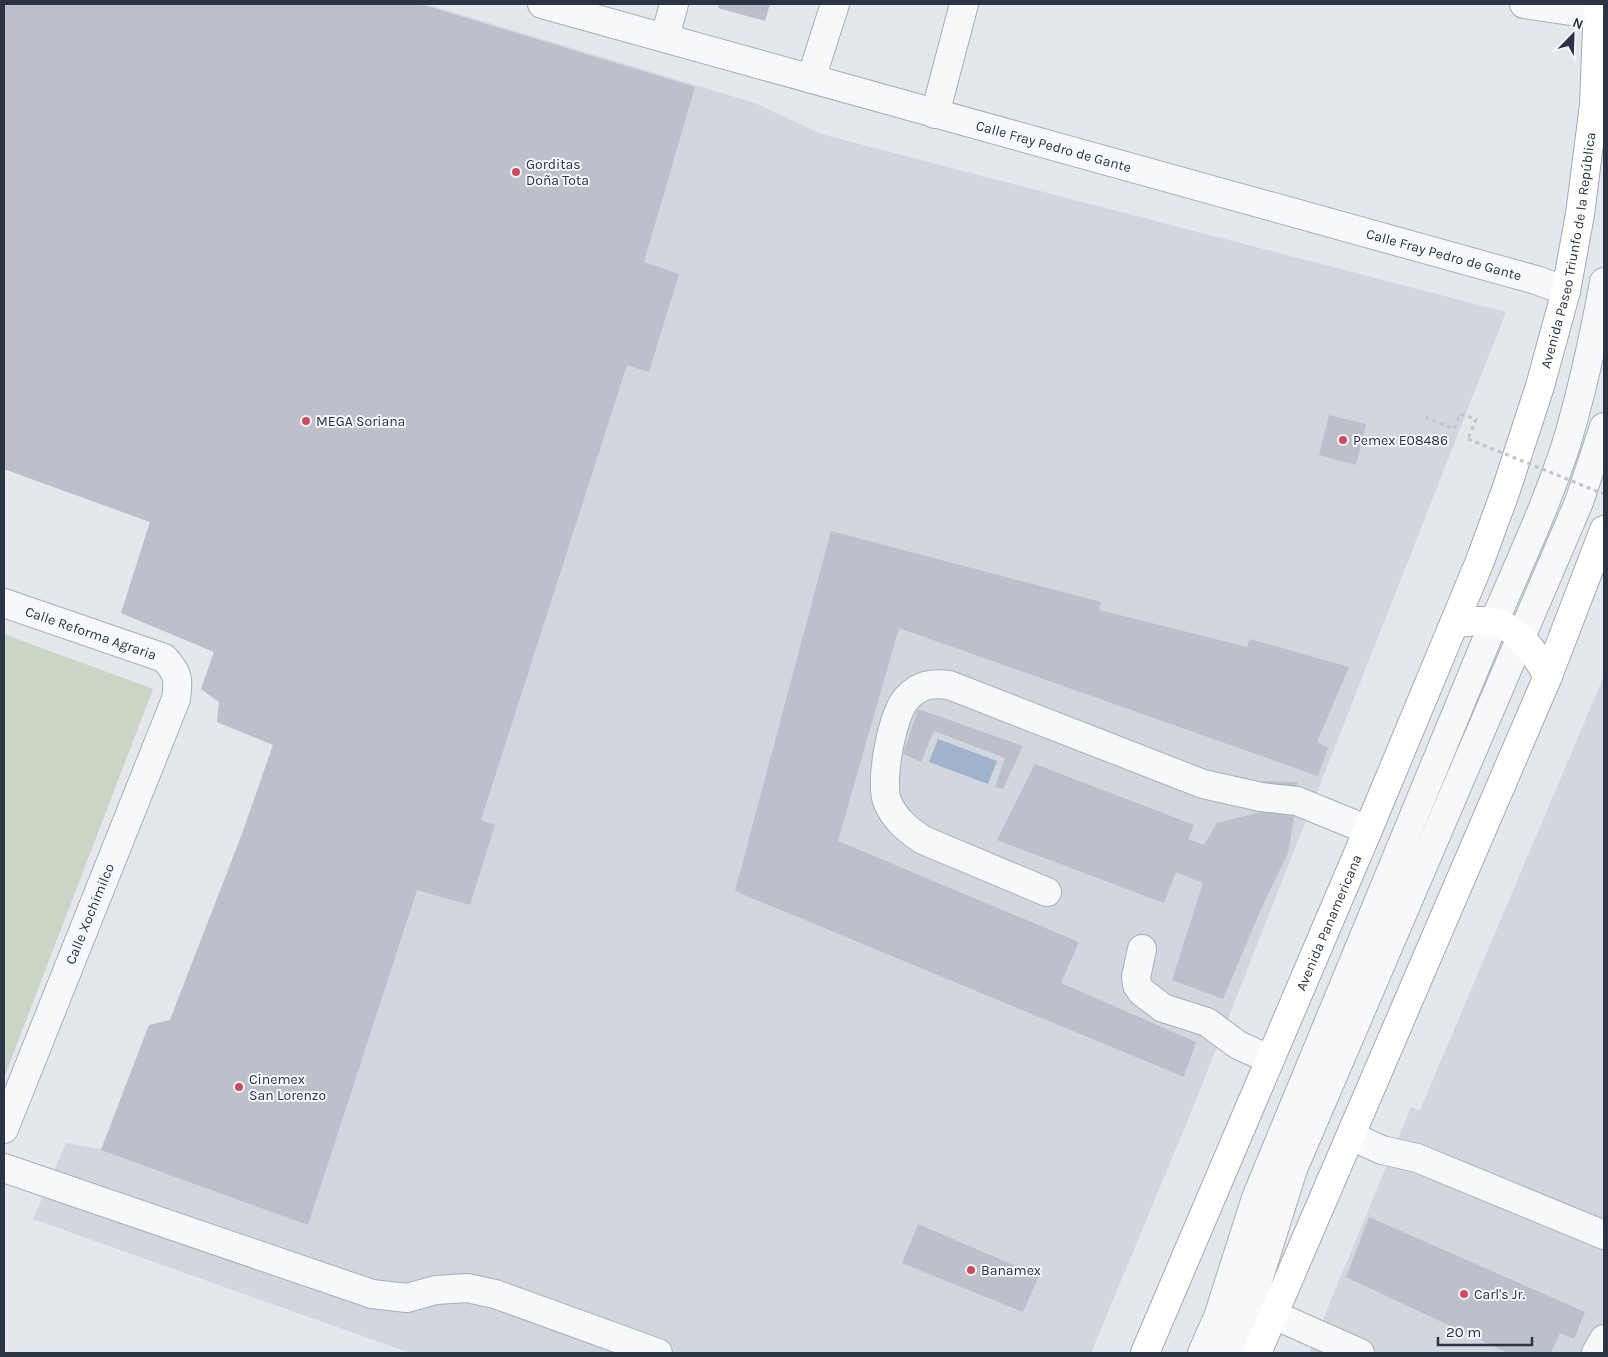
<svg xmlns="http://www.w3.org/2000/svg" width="1608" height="1357" font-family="Karla,sans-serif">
  <rect width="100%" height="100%" fill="#e4e7ec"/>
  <!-- built -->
  <g fill="#d2d6de">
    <polygon points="4,4 426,4 755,103 821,134 1506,312 1194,1105 1091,1353 410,1353 33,1219 66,1143 101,1149 149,1025 170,1020 242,834 273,745 217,722 219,702 201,689 214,652 121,613 150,522 4,469"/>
    <polygon points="1604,676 1604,1353 1309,1353 1411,1107 1420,1110"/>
  </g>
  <!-- green -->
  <polygon fill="#c9d6c5" points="4,634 153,689 4,1078"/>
  <!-- water -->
  <polygon fill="#9fb4cc" points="938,739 997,761 988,784 929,762"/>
  <!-- building -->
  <g fill="#bbc0ca">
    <polygon points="4,4 420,4 695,87 644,262 679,274 649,372 627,365 481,820 495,825 470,905 417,890 308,1225 101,1150 149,1025 170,1020 242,834 273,745 217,722 219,702 201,689 214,652 121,613 150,522 4,469"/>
    <polygon points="719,4 770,4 765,21 718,8"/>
    <polygon points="1329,415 1366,424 1356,465 1319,455"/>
    <polygon points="831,531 1101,602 1099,610 1247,647 1250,639 1349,667 1317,742 1328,748 1318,776 899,628 838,841 1079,942 1061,983 1196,1042 1184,1077 735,891"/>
    <polygon points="918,709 1023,746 1003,789 995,787 1005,758 934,731 921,762 903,754"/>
    <polygon points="1035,764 1194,825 1188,839 1204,845 1217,823 1261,812 1262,781 1297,782 1297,801 1288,853 1261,909 1223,999 1172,980 1203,883 1176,872 1164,903 997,840"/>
    <polygon points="1369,1217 1585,1312 1574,1339 1560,1333 1551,1353 1508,1353 1346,1277"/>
    <polygon points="918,1224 1039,1276 1023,1312 902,1263"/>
  </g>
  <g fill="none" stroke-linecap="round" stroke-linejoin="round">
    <!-- minor casing -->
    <g stroke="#a9aeb7" stroke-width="30">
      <g id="minor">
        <path id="s1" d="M542,4l994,276 30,11"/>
        <polyline points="1524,4 1598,15"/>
        <polyline points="665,37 674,4"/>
        <polyline points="811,79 835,4"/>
        <polyline points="935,114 964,4"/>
        <path id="s2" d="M4,603l160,55c14,15 15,20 12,41l-172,430"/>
        <path d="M1047,892l-124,-52c-15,-10 -29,-21 -36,-39 -7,-21 5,-87 20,-103 13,-14 25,-15 42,-13l254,99 58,13 36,4 71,29"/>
        <polyline points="1142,949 1136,977 1137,985 1142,992 1163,1008 1207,1022 1238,1045 1269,1059"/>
        <polyline points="1351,1136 1382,1150 1417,1158 1604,1235"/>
        <polyline points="4,1168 372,1294 407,1298 436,1290 467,1288 495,1294 658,1353"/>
        <polyline points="1274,1315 1360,1353"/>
        <path d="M1202,1353l16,-36 38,-119 238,-576c25,-58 52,-116 72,-177 16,-53 28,-108 38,-163"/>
        <polyline points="1232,1353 1248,1312 1293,1169 1579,502 1604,427"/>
        <polyline points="1596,1353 1604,1339"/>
      </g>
    </g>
    <!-- major casing -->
    <g stroke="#a3abb8" stroke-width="30">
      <g id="major">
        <path d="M1454,624c8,-1 16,-3 24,-3 37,-2 54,28 70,55"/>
        <path id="s3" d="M1145,1353l223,-523 112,-269 26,-71 34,-104 26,-95 14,-77 14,-109 4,-101"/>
        <polyline points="1257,1353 1548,676 1604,530"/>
      </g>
    </g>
    <!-- path -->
    <polyline stroke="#c2c5cb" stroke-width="3" stroke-dasharray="4 4" stroke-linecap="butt" points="1425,417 1454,429 1460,414 1476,419 1468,439"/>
    <!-- minor -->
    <use href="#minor" stroke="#f7f8fa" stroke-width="28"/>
    <!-- major -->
    <use href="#major" stroke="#fff" stroke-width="28"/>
    <!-- path-bridge -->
    <polyline stroke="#c2c5cb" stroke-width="3" stroke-dasharray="4 4" stroke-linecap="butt" points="1468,439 1604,494"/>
  </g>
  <!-- markers -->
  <g fill="#d1495b" stroke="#f4f6f9" stroke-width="2">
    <circle cx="516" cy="172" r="5"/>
    <circle cx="306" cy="421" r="5"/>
    <circle cx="1343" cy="440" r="5"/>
    <circle cx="239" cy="1087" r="5"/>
    <circle cx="971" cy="1270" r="5"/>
    <circle cx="1464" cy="1294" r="5"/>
  </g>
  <g text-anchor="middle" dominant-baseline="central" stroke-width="4" stroke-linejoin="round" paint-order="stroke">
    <!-- street labels -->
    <g font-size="14" fill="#2b3445" stroke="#f4f6f9">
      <text stroke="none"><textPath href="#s1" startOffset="531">Calle Fray Pedro de Gante</textPath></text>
      <text stroke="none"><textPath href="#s3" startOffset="1184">Avenida Paseo Triunfo de la República</textPath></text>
      <text stroke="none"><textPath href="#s1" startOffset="936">Calle Fray Pedro de Gante</textPath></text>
      <text stroke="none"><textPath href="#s2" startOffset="92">Calle Reforma Agraria</textPath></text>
      <text transform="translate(90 914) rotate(-68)">Calle Xochimilco</text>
      <text stroke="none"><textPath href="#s3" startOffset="468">Avenida Panamericana</textPath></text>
    </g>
    <!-- poi labels -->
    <g font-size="14" fill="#2b3445" stroke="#f4f6f9" text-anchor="start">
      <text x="526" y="164">Gorditas<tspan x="526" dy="16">Doña Tota</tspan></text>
      <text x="316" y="421">MEGA Soriana</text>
      <text x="1353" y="440">Pemex E08486</text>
      <text x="249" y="1079">Cinemex<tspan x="249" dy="16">San Lorenzo</tspan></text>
      <text x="981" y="1270">Banamex</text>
      <text x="1474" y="1294">Carl's Jr.</text>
    </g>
  </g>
  <!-- border -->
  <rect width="1608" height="1357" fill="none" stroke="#2b3445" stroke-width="10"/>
  <!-- north arrow -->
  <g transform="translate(1573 35) rotate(23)" stroke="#f4f6f9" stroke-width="4" paint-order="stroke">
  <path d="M0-4L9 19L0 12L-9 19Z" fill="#2b3445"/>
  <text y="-8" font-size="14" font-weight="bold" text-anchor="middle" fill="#2b3445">N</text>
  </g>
  <!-- scale -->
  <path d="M1438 1337v8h94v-8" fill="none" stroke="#2b3445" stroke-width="2.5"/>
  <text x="1446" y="1337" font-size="15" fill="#2b3445" stroke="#f4f6f9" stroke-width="4" paint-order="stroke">20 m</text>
</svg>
